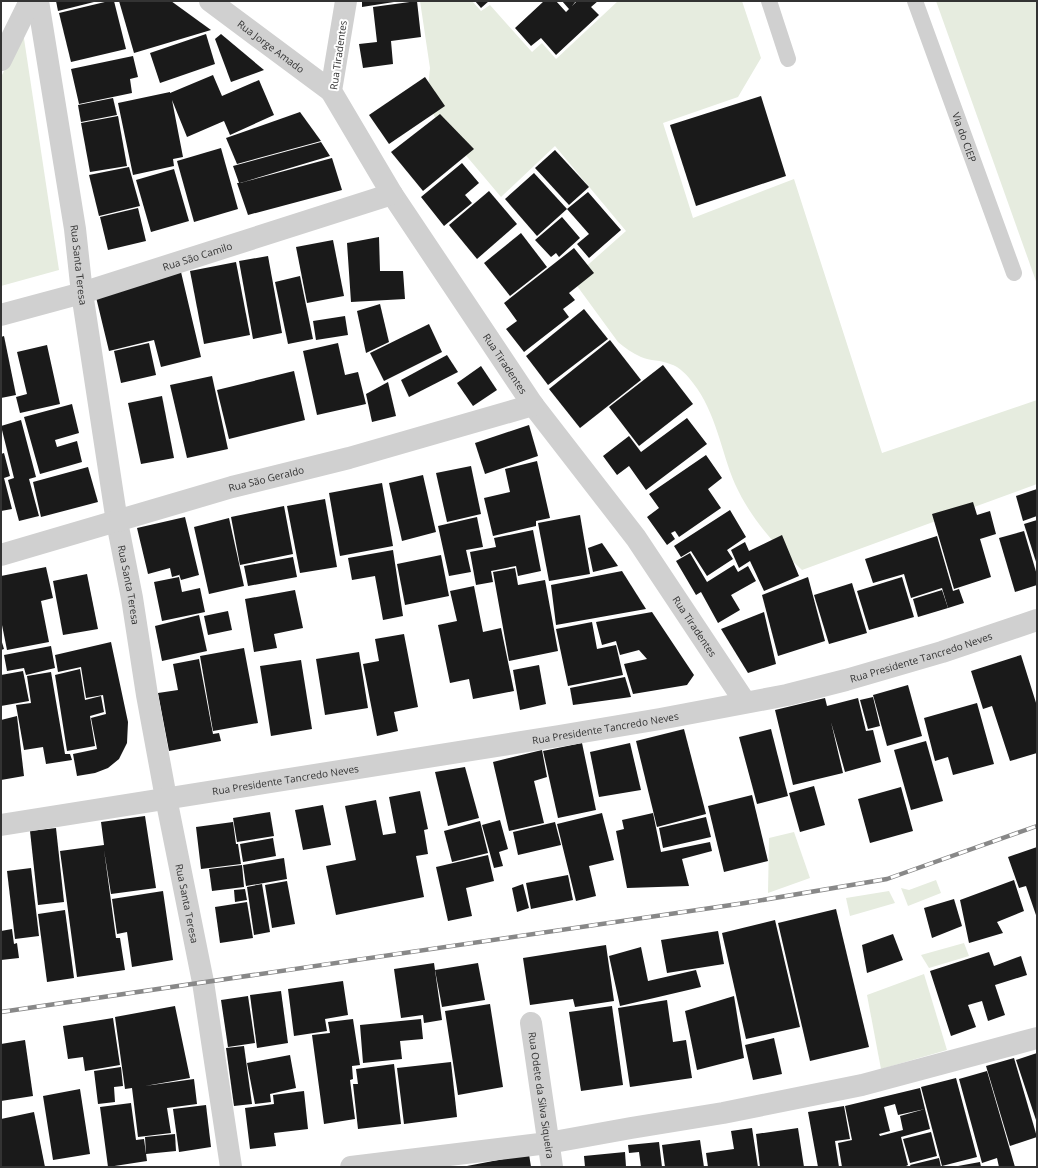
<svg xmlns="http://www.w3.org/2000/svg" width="1038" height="1168" font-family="'Open Sans',sans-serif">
  <rect width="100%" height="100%" fill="#fff"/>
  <!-- green -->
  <g fill="#e6ecdf">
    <path d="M420,1h52l9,10 9,-6 42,47 10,-9 14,16 62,-58h124l19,57 -23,39 -75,26 30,95 101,-39 88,274 155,-53v84l-235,86c-28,-26 -51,-51 -67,-86 -14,-33 -19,-72 -42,-101 -6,-8 -13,-16 -23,-19 -9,-4 -20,-3 -29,-7 -9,-4 -16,-9 -23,-15l-46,-63 54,-48 -71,-85 -54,51 -64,-76 -6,-11 -3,-22 2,-20z"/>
    <polygon points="936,1 1037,1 1037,284"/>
    <polygon points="23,32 59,270 1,286 1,77"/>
    <polygon points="794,832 810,878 768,893 769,838"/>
    <polygon points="936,880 941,893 908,906 901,888 909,890"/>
    <polygon points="889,891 895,903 850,916 846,898"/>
    <polygon points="964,943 969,956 929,968 921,955"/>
    <polygon points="924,974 947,1050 881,1069 867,995"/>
  </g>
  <!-- building -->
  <g fill="#1a1a1a">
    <polygon points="56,1 94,1 94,2 58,11"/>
    <polygon points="109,1 114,1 126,49 71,62 59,13"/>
    <polygon points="119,1 171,1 211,30 134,53"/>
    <polygon points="362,1 394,1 394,2 362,7"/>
    <polygon points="417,1 421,37 391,41 393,64 363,68 359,44 377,42 373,7"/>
    <polygon points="475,1 489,1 481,8"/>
    <polygon points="544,1 556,1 566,12 569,9 562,1 576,1 572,6 577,1 598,1 591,7 599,15 556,55 541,38 531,46 515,28"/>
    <polygon points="206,34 215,64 160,83 150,53"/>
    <polygon points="221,34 264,70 231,82 215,39"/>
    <polygon points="133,56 138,77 130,79 132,93 79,104 71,69"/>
    <polygon points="213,75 222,96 259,80 274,115 230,135 224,121 187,137 172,100 183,157 173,159 174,166 133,175 118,103 170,92 170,93"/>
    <polygon points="425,77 445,106 389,144 369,115"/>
    <polygon points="761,96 786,176 696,206 670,125"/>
    <polygon points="113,98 117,115 81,122 78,105"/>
    <polygon points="300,112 321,141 237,164 226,138"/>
    <polygon points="440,114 474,149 423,191 391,152"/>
    <polygon points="118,116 127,166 90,172 81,123"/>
    <polygon points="321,142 330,156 240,183 332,158 342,190 248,215 237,183 239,183 233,166"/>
    <polygon points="221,148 238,209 194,222 177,161"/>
    <polygon points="555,150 589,187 569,205 535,168"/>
    <polygon points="462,163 479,183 465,195 472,203 444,226 421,197"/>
    <polygon points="129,167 140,206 99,216 89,175"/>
    <polygon points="174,169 189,221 151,232 136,180"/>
    <polygon points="534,173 567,209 537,236 505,199"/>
    <polygon points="489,191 517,224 477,259 449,225"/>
    <polygon points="588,192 621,230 589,258 577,244 589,234 567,209"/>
    <polygon points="138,208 146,241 108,250 100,217"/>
    <polygon points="562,217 580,238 559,257 556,253 551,257 535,240"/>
    <polygon points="521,233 547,267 510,296 484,263"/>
    <polygon points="379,237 380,271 403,271 405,299 351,302 347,243"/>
    <polygon points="333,240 344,296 307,303 296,247"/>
    <polygon points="574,248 594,273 569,293 575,300 563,309 569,317 524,352 506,329 517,321 504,303"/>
    <polygon points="268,256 282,333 253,339 239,261"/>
    <polygon points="236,262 250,335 204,344 190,271"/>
    <polygon points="181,272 201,357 161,367 154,340 109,351 95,293"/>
    <polygon points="300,276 313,339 288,344 275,282"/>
    <polygon points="380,304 389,342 366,353 357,311"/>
    <polygon points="584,309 608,339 548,385 526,356"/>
    <polygon points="345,316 348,335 316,340 313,321"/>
    <polygon points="429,324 442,352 384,381 370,353"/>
    <polygon points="4,336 16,395 1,398 1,337"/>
    <polygon points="610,340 641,380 580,428 549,389"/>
    <polygon points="149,343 156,375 121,383 114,351"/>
    <polygon points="338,343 345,375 358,372 366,404 317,415 303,351"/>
    <polygon points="47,345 60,404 20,413 16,397 27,394 17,352"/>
    <polygon points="447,355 458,372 409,397 401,380"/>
    <polygon points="663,365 693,404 639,446 609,407"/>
    <polygon points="481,366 497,390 473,406 457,383"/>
    <polygon points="294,371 305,420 229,439 217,390"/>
    <polygon points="212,376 228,449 187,458 170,385"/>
    <polygon points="388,382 396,416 372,422 366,394"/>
    <polygon points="162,396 174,458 141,464 128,403"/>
    <polygon points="72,404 79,433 55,440 57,447 77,441 82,462 40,474 24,417"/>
    <polygon points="687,418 707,444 646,490 629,466 617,475 603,456 629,436 641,452"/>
    <polygon points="21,420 36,477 29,479 39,516 19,521 8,480 14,478 1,426"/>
    <polygon points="529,425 538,456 485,474 475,443"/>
    <polygon points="4,453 10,476 4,478 12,509 1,511 1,454"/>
    <polygon points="706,455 722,478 708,489 721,508 679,537 675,531 671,533 675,539 667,545 647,517 659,508 649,494"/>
    <polygon points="537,461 550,518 536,521 536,526 493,536 484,498 510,492 505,469"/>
    <polygon points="471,466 481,514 447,522 436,473"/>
    <polygon points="88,467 98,502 41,517 33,482"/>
    <polygon points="423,475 436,532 402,541 389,483"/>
    <polygon points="382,483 393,546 340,556 329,493"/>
    <polygon points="1037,489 1037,516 1023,521 1016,496"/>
    <polygon points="325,499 337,567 300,573 287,506"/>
    <polygon points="973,502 977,515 990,511 996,534 980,539 991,577 954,589 932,514"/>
    <polygon points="284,506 293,554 240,565 231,517"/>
    <polygon points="730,510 746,537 727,550 733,559 707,576 691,551 681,557 674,546"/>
    <polygon points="580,515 590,574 549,581 538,523"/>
    <polygon points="185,517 199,575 181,580 179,574 179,575 172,577 170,568 148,574 137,528"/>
    <polygon points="477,517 483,547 466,550 471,572 449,576 438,526"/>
    <polygon points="229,518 244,586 209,594 194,527"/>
    <polygon points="1037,520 1037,565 1024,524"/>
    <polygon points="533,530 541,571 518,576 516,566 491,571 493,582 476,585 470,552 496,547 494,538"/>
    <polygon points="1024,531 1037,575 1037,585 1015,592 999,538"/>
    <polygon points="782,535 799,576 764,591 750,561 739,568 731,550 745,542 749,551"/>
    <polygon points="937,536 953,591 959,589 964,603 948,608 942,588 911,598 904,574 873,583 865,559"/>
    <polygon points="602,543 618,566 593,572 588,548"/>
    <polygon points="393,550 403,616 383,620 375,576 352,580 348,558"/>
    <polygon points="690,553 707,582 734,565 738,572 748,566 756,581 731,595 740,610 718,623 701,592 696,595 676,561"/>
    <polygon points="441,555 449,596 405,605 397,564"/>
    <polygon points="293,557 297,577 248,586 244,566"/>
    <polygon points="46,567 53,598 41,601 49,642 7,650 1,620 1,576"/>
    <polygon points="515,568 518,585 545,580 558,651 509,661 493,572"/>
    <polygon points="622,571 646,609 556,625 551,585"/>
    <polygon points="87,574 98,629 63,635 53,581"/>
    <polygon points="179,577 182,592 200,588 205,612 162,621 154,582"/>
    <polygon points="808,577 825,641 778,656 762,595"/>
    <polygon points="902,577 914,617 869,630 857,591"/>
    <polygon points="852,583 867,633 829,644 814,595"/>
    <polygon points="474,586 483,632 501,628 514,691 473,699 469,679 450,683 438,625 457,621 450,591"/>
    <polygon points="295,590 303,628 274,634 277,648 254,652 245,599"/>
    <polygon points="942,590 948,608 918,617 913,599"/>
    <polygon points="228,611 232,630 208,635 204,616"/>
    <polygon points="652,612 694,675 687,685 633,694 624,664 647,659 639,650 620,655 616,641 602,645 596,622"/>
    <polygon points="764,612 776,664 748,673 721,629"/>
    <polygon points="199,615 207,651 162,661 155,626"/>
    <polygon points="592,622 597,649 616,645 623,675 568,686 556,629"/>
    <polygon points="404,634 418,707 394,712 398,731 377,736 363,664 379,661 375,639"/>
    <polygon points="1,639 4,649 1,650"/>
    <polygon points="111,642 128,722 127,743 119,759 108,768 95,773 77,776 73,754 97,749 91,718 106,714 103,695 86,698 81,667 58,672 55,655"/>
    <polygon points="51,646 55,668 26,675 24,668 7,671 4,655"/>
    <polygon points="244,648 258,723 213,731 200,656"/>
    <polygon points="359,652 368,708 325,715 316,659"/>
    <polygon points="1021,655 1037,706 1037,753 1010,761 992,706 983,709 971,671"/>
    <polygon points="199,659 213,734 219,733 221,741 169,751 158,693 178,690 173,664"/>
    <polygon points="301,660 312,729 271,736 260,666"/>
    <polygon points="539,665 546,704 520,710 513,670"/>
    <polygon points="80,669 85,700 101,696 104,712 90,716 95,746 67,751 55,675"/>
    <polygon points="23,671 29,701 1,706 1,675"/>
    <polygon points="51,672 65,754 70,754 72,760 46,764 43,747 24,750 16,705 31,703 27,676"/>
    <polygon points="625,677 631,697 573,705 570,688"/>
    <polygon points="908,685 922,736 887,746 873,695"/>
    <polygon points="873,697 880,726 868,729 860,700"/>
    <polygon points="825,698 827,706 858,698 866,731 873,730 881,762 845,772 831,722 843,773 793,785 775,710"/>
    <polygon points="977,703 994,764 953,775 948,757 935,761 924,718"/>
    <polygon points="17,716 24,776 1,780 1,720"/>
    <polygon points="684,729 706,814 657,827 636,741"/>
    <polygon points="771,729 788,796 757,804 739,737"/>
    <polygon points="926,741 943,801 911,810 894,750"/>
    <polygon points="582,743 596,810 558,818 543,751"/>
    <polygon points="630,743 641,790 599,797 590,752"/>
    <polygon points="542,750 547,777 534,781 544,823 509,831 493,762"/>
    <polygon points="465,767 479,818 448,826 435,772"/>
    <polygon points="814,786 825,825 800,832 789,793"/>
    <polygon points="901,787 913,831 870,843 858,799"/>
    <polygon points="420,791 428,829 424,830 428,854 416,856 424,897 336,915 326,866 356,860 345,806 376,800 383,835 396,833 389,797"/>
    <polygon points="752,795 768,861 724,872 708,806"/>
    <polygon points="323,805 331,845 303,850 295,810"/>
    <polygon points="270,812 274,836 237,842 233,818"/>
    <polygon points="602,813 614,860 589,866 596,896 576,901 557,824"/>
    <polygon points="653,813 661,852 710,842 712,851 682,859 689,886 627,888 616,831 624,829 622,820"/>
    <polygon points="145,816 156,888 111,894 104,850 116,938 120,938 125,970 77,977 60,851 104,845 101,822"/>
    <polygon points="706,817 711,837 663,848 659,828"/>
    <polygon points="500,820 508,849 499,852 503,866 494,868 482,825"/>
    <polygon points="480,821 488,853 452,862 444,831"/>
    <polygon points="233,822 236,844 238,844 241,864 201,869 196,827"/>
    <polygon points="555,822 561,845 518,855 513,832"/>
    <polygon points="56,828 64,902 38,905 30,831"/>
    <polygon points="273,838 276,856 243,862 240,844"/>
    <polygon points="1037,847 1037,918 1026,886 1019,888 1008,857"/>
    <polygon points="488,855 494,881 466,888 472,916 448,921 436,867"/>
    <polygon points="284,858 287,879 246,886 243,865"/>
    <polygon points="242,865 244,887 212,891 209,869"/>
    <polygon points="31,868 39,936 15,939 7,871"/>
    <polygon points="568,875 573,900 531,909 526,883"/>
    <polygon points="1014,880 1024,911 997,922 1003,933 969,943 960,900"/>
    <polygon points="287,881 295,924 272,928 265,885"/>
    <polygon points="262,884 270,932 254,935 247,887"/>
    <polygon points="523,884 529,908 517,912 512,888"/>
    <polygon points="245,889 247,900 235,902 234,890"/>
    <polygon points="163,891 173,960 132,967 127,932 117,934 112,899"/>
    <polygon points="954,899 962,926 932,938 924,908"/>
    <polygon points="247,902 253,938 220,943 215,907"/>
    <polygon points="836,909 869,1047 810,1061 778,923"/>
    <polygon points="65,910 74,978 47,982 38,914"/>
    <polygon points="775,920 800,1027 746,1039 722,933"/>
    <polygon points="12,929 14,944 17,943 19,958 1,960 1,931"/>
    <polygon points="718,931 724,964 667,973 661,940"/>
    <polygon points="893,934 903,960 867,973 862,945"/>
    <polygon points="606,945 614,1001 575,1007 573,999 530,1005 523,958"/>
    <polygon points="641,947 648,981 696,970 701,987 620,1006 609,956"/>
    <polygon points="989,952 994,966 1021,956 1027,975 995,985 1005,1015 988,1021 982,1001 968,1005 976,1027 951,1036 930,971"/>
    <polygon points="434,963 442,1020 424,1023 423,1015 401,1018 394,969"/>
    <polygon points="478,963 485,1000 442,1007 435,970"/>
    <polygon points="343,981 348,1015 325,1019 327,1031 294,1036 288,989"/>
    <polygon points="281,991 288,1043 257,1048 250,995"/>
    <polygon points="248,996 255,1043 228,1047 221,1000"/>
    <polygon points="734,996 744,1058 697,1070 685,1011"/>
    <polygon points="667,1000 673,1042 686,1040 692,1078 630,1087 618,1008"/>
    <polygon points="490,1004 503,1087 458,1095 445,1011"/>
    <polygon points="175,1006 190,1078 145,1086 194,1079 197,1104 167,1108 171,1133 138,1137 132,1088 125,1089 115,1017"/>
    <polygon points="612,1006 623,1085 581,1091 569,1012"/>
    <polygon points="113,1018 120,1065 85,1071 83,1057 68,1059 63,1026"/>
    <polygon points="353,1019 360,1065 352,1066 353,1079 350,1080 355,1119 324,1124 312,1035 330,1033 328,1022"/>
    <polygon points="421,1019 423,1039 400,1041 402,1059 363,1063 360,1025"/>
    <polygon points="774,1038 782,1074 753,1080 745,1045"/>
    <polygon points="25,1040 33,1096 1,1101 1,1044"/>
    <polygon points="244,1046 252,1104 234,1106 226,1048"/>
    <polygon points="1037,1053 1037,1123 1016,1060"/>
    <polygon points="290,1055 296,1088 270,1094 271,1102 255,1104 247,1063"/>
    <polygon points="1014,1058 1037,1137 1010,1146 986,1066"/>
    <polygon points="451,1062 457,1117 404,1124 397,1068"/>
    <polygon points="394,1064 401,1124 358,1129 353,1084 358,1084 356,1069"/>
    <polygon points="121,1067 123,1086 114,1087 115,1102 98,1104 94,1071"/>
    <polygon points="987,1071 1015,1167 999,1167 997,1158 982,1163 959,1079"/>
    <polygon points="956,1078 977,1157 942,1166 921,1087"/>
    <polygon points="920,1088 925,1109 898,1115 895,1104 884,1107 890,1131 879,1134 880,1136 903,1130 900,1116 925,1109 930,1129 901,1137 908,1165 906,1166 906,1167 842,1167 838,1143 852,1140 845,1106"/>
    <polygon points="80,1089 90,1154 53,1160 43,1096"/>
    <polygon points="304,1091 308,1129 274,1133 276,1146 250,1149 245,1108 274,1104 273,1095"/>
    <polygon points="131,1103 136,1140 144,1139 147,1161 108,1167 100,1107"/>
    <polygon points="206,1105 211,1147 179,1152 173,1109"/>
    <polygon points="844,1106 850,1139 835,1141 839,1167 818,1167 808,1112"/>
    <polygon points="34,1112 45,1167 1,1167 1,1119"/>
    <polygon points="752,1128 758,1167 708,1167 706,1153 734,1149 731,1131"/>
    <polygon points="798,1128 804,1167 760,1167 756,1134"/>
    <polygon points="931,1132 937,1156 910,1163 903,1139"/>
    <polygon points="175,1134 176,1151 146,1154 145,1137"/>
    <polygon points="700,1140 704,1167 665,1167 662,1145"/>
    <polygon points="659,1142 662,1167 641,1167 639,1152 629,1153 628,1145"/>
    <polygon points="625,1152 626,1167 585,1167 584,1156"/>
    <polygon points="529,1154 531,1167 467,1167 467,1166"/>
    <polygon points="939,1158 941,1167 911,1167 910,1165"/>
    <polygon points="980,1162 981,1167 958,1167 958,1166"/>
  </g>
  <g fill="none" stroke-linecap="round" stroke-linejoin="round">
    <!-- service -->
    <g stroke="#d0d0d0" stroke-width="16">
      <polyline points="769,1 788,59"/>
      <path id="s1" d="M915,1l99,272"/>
    </g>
    <!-- minor -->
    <g stroke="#d0d0d0" stroke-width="22">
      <path id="s2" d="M38,1l37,228 7,64 35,229 15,76 15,97 19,103 37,184 28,185"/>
      <path id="s3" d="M210,1l121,90"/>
      <path id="s4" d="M346,1l-15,90 61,103 141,211 103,133 109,164"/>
      <polyline points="1,60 30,1"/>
      <path id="s5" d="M1,315l81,-22 310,-99"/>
      <path id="s6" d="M1,555l231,-68 117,-29 184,-53"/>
      <path id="s7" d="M531,1023l21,144"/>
      <polyline points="351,1167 548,1143 631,1128 723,1113 862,1085 1037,1038"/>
    </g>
    <!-- tertiary -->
    <path stroke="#d0d0d0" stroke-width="22" id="s8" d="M1,825l558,-89 101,-17 127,-24 59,-15 96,-28 95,-32"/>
    <!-- rail casing -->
    <g stroke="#888" stroke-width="4.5">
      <polyline id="rail" points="1,1012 745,903 887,879 1037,826"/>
    </g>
    <!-- rail -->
    <use href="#rail" stroke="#fff" stroke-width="3" stroke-dasharray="9" stroke-linecap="butt"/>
  </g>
  <g text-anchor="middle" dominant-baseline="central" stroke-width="4" stroke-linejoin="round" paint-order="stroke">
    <!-- street labels -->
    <g font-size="10" fill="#333" stroke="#fff">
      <text stroke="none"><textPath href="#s3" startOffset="76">Rua Jorge Amado</textPath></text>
      <text transform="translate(338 55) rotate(-82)">Rua Tiradentes</text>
      <text stroke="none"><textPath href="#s1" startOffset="145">Via do CIEP</textPath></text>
      <text stroke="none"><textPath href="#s5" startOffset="205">Rua São Camilo</textPath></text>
      <text stroke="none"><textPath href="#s2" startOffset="267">Rua Santa Teresa</textPath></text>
      <text stroke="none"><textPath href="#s4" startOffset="415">Rua Tiradentes</textPath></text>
      <text stroke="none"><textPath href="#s6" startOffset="276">Rua São Geraldo</textPath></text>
      <text stroke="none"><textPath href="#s2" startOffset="591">Rua Santa Teresa</textPath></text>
      <text stroke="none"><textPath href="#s4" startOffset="739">Rua Tiradentes</textPath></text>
      <text stroke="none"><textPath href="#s8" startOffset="936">Rua Presidente Tancredo Neves</textPath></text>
      <text stroke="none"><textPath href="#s8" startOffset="612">Rua Presidente Tancredo Neves</textPath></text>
      <text stroke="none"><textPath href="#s8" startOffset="288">Rua Presidente Tancredo Neves</textPath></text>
      <text stroke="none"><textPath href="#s2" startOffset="915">Rua Santa Teresa</textPath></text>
      <text stroke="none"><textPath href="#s7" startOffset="73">Rua Odete da Silva Siqueira</textPath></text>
    </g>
  </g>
  <!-- border -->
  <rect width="1038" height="1168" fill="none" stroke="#333333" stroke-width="4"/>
</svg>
